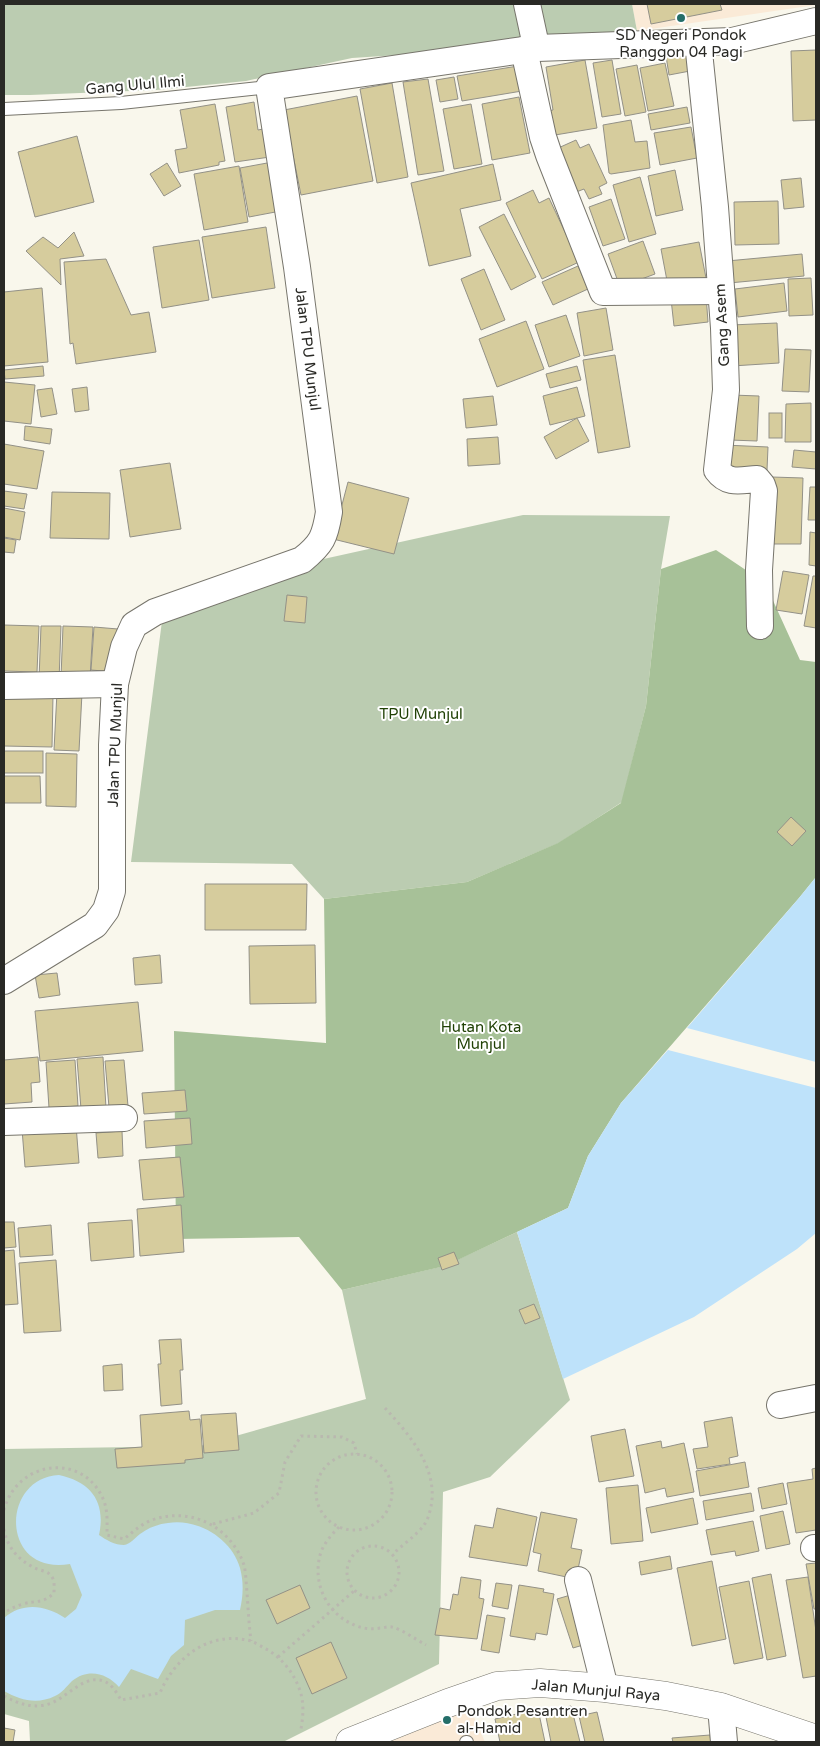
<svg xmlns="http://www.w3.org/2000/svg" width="820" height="1746" font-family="'Varela Round',sans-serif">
  <rect width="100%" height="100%" fill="#f9f7ec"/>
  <!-- education -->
  <g fill="#faead7">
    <polygon points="632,4 816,4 816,5 637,31"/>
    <polygon points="466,1699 485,1742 369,1742"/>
  </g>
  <!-- green -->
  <g fill="#bbccb1">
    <polygon points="4,4 632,4 637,31 536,46 352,58 246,81 156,90 30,95 4,95"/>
    <polygon points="523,515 670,516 661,569 646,706 622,802 559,843 467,882 324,899 292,864 131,862 162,621 310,562"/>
    <polygon points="517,1232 570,1400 490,1477 443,1492 439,1664 283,1742 30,1742 29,1721 4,1714 4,1449 200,1446 366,1399 342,1290 444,1266"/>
  </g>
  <!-- forest -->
  <polygon fill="#a7c198" points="716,550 765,583 800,660 816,662 816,877 799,898 621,1103 588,1156 568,1208 445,1266 342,1290 299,1237 176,1239 174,1031 326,1043 324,899 467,882 558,843 621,803 646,706 661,569"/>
  <!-- water -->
  <g fill="#bee2fa">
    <polygon points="816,877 816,1062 687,1028 799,898"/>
    <polygon points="668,1050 816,1088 816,1233 797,1249 694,1317 563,1379 517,1232 568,1208 588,1156 621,1103"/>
    <path d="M59,1475c33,7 47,28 40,60 7,5 16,10 25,10 6,-1 11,-7 16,-11 8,-6 18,-10 28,-11 30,-5 64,16 72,45 4,15 3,28 0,42h-25l-30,10 -1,25 -13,11 -13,23 -27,-10 -12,18c-12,-14 -31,-19 -47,-6 -6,6 -10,12 -17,15 -18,9 -35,4 -51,-5v-73c19,-16 41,-13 61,0l11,-9 6,-14 -12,-31c-70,12 -70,-86 -11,-89z"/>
  </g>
  <!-- building -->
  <g fill="#d6cc9d" stroke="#939187">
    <polygon points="647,4 720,4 722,10 651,24"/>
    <polygon points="816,50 816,120 793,121 791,51"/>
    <polygon points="687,52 690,71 669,75 666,56"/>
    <polygon points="585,60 597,128 549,136 542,112 553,110 546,67"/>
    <polygon points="612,60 621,114 602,117 593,63"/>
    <polygon points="665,63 674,106 648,111 640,68"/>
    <polygon points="637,65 646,112 625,116 616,69"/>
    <polygon points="518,66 522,91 462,101 457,76"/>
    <polygon points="454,77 458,99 440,102 436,80"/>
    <polygon points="428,79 444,171 418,175 403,82"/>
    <polygon points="392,83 408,177 377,183 360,89"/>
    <polygon points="357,96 373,181 301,195 284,110"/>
    <polygon points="519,97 530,153 492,160 482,104"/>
    <polygon points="254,102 258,130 273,127 277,156 235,162 226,107"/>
    <polygon points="215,104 225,161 219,162 219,165 179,173 175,150 187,148 180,110"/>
    <polygon points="471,104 482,164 454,169 443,109"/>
    <polygon points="687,107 690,123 651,130 648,114"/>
    <polygon points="631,120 635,142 647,141 650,168 611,174 609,173 603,125"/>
    <polygon points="691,127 697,158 660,165 654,133"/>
    <polygon points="77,136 94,202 35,217 18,152"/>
    <polygon points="576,140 580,148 589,144 607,183 599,187 602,194 589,199 584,189 571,194 556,149"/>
    <polygon points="278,161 286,210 249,217 240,168"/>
    <polygon points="167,163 181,186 164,196 150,174"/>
    <polygon points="493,164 501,200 460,209 471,256 429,266 411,183"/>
    <polygon points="239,166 248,222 204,230 194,174"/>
    <polygon points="675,170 683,210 656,216 648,176"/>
    <polygon points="640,177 656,234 629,242 613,185"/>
    <polygon points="801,178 804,207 784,209 781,180"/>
    <polygon points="533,190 539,203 549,198 579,262 542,279 506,203"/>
    <polygon points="611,199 625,239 603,246 589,207"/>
    <polygon points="778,201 779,244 735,245 734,202"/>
    <polygon points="504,214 536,277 511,290 479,227"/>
    <polygon points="266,227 275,288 212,298 202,237"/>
    <polygon points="74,232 84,256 60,259 61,285 26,251 43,237 58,248"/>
    <polygon points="199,240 209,300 162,308 153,247"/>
    <polygon points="643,241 655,274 620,287 608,254"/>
    <polygon points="699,242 706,278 668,286 661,249"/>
    <polygon points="802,254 804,276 729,283 727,261"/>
    <polygon points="106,259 131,315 149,312 156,352 76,364 73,343 70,344 64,262"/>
    <polygon points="578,266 588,289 553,305 542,282"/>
    <polygon points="484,269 505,320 481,330 461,279"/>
    <polygon points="811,278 813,315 789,316 788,279"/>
    <polygon points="784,283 787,311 738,317 735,289"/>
    <polygon points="42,288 48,362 4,366 4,292"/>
    <polygon points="706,295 708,322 674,326 671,299"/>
    <polygon points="606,308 613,350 584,356 577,313"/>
    <polygon points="566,315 580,356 549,367 535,325"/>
    <polygon points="526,321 544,369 497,387 479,339"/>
    <polygon points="777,323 779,363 732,366 731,325"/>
    <polygon points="785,349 811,350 809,392 782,391"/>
    <polygon points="615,355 630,447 598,453 583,360"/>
    <polygon points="43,366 44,376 5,379 4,370"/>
    <polygon points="577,366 581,380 550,388 546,374"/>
    <polygon points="4,382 35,385 31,424 4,421"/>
    <polygon points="87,387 89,410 75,412 72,389"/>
    <polygon points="577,387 585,416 550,425 543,396"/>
    <polygon points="52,388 57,414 41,417 37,390"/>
    <polygon points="732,395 759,396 757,441 730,440"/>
    <polygon points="493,396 497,425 466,428 463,399"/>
    <polygon points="811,403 811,442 785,442 786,404"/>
    <rect x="769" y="413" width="13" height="25"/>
    <polygon points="577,418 589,441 556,459 544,437"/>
    <polygon points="25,426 52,429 50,444 24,440"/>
    <polygon points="498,437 500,464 468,466 467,439"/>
    <polygon points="4,444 44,451 37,489 4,484"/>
    <polygon points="724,445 768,447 767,470 723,468"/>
    <polygon points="794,450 816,452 816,469 792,467"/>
    <polygon points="170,463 181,529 130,537 120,470"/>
    <polygon points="772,477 803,478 801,544 771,544"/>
    <polygon points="348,482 409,498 394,554 333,539"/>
    <polygon points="810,487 816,487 816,520 808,520"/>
    <polygon points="4,491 27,494 24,509 4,506"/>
    <polygon points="52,492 110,493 109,539 50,538"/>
    <polygon points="4,508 25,512 20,540 4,537"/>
    <polygon points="810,532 816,533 816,566 809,565"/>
    <polygon points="4,538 16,540 14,553 4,552"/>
    <polygon points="783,571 809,575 802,614 776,610"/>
    <polygon points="813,576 816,576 816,628 804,626"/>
    <polygon points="287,595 307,597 305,623 284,621"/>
    <polygon points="4,625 39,626 37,672 4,671"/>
    <polygon points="41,626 61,626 59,681 39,680"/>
    <polygon points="63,626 93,627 90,678 61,677"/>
    <polygon points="94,627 118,629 115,672 91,670"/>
    <polygon points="57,692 82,693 79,751 54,750"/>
    <polygon points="4,694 53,695 52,747 4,746"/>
    <rect x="4" y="751" width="39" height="22"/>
    <polygon points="46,753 77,754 76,807 46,806"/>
    <polygon points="4,776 40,776 41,803 4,803"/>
    <polygon points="791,817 806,831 792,846 777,832"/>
    <polygon points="205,884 307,884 306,930 205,930"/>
    <polygon points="315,945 316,1003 250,1004 249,946"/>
    <polygon points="160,955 162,983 135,985 133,958"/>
    <polygon points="57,973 60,995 39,998 35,975"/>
    <polygon points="138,1002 143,1051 40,1061 35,1011"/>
    <polygon points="38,1057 40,1082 31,1083 32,1102 4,1104 4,1060"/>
    <polygon points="103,1057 106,1108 81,1109 77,1059"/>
    <polygon points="75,1060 78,1106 49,1108 46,1062"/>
    <polygon points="124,1060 128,1106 109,1107 105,1061"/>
    <polygon points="185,1090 187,1111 144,1114 142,1093"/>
    <polygon points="190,1118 192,1144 146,1148 144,1121"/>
    <polygon points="76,1125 79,1163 25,1167 22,1129"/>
    <polygon points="122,1131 123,1156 98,1158 96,1133"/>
    <polygon points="180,1157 184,1197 143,1200 139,1160"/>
    <polygon points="181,1205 184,1252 140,1256 137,1209"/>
    <polygon points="132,1220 134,1257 91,1261 88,1223"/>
    <polygon points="4,1222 14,1222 16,1247 4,1248"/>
    <polygon points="51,1225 53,1255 20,1257 18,1228"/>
    <polygon points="14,1250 18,1304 4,1305 4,1251"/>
    <polygon points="454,1252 459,1264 442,1270 438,1258"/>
    <polygon points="56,1260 61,1331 24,1333 19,1263"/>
    <polygon points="534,1304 540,1318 525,1324 519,1310"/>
    <polygon points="181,1339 183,1370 180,1370 182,1404 161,1406 158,1364 161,1364 159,1340"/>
    <polygon points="122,1364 123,1390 104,1391 103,1366"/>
    <polygon points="189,1411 190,1420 200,1419 203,1458 185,1460 185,1463 117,1468 115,1449 142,1447 140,1415"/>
    <polygon points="236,1413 239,1450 204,1453 201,1415"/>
    <polygon points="732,1417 738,1456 729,1458 730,1464 697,1469 693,1449 708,1447 704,1422"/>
    <polygon points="625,1429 634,1476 599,1482 591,1436"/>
    <polygon points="661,1441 662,1448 684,1443 694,1492 667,1497 665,1488 645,1493 636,1446"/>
    <polygon points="745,1462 749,1487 700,1496 696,1471"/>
    <polygon points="816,1468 816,1530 796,1533 787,1483 813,1479 812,1469"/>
    <polygon points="783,1483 787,1504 762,1509 758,1488"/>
    <polygon points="638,1485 643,1541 611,1544 606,1488"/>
    <polygon points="751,1493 754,1511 706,1520 703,1501"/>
    <polygon points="693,1498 698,1524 651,1533 646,1508"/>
    <polygon points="497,1508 537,1517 527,1566 469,1557 475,1525 493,1528"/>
    <polygon points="783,1511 790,1544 766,1549 760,1516"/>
    <polygon points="541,1512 577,1519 571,1548 582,1550 576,1579 538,1571 541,1554 533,1552"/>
    <polygon points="753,1521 759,1551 736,1556 735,1551 711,1555 706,1530"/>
    <polygon points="670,1556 672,1569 641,1575 639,1562"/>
    <polygon points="712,1561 726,1639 692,1646 677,1568"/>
    <polygon points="816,1563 816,1609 814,1609 806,1564"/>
    <polygon points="771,1574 786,1656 767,1660 752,1578"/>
    <polygon points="461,1577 481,1580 479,1598 484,1599 477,1639 435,1635 440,1608 450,1610 453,1594 458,1595"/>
    <polygon points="808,1577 816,1631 816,1676 803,1678 786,1580"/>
    <polygon points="749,1581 763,1658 734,1664 719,1587"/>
    <polygon points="496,1583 512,1585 508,1609 492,1606"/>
    <polygon points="300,1585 310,1608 277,1624 266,1600"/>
    <polygon points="519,1585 544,1589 543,1592 554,1594 547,1635 536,1633 535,1640 510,1636"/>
    <polygon points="574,1594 590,1643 573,1648 557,1599"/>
    <polygon points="487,1615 505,1618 499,1653 481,1650"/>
    <polygon points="331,1642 347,1678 312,1694 296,1658"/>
    <polygon points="571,1706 580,1742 551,1742 545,1712"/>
    <polygon points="538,1709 545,1742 500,1742 495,1719"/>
    <polygon points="597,1712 604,1742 585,1742 579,1716"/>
    <polygon points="4,1728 15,1730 13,1742 4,1742"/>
    <polygon points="710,1735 711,1742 673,1742 672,1738"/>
  </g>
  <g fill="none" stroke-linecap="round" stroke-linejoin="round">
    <!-- lane casing -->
    <g stroke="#77756c" stroke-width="14">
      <g id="lane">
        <polyline points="4,109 121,103 269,87"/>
        <polyline points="466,1742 467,1742"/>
      </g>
    </g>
    <!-- street casing -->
    <g stroke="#77756c" stroke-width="28">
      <g id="street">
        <polyline points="527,4 535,41"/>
        <path d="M698,42l17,165 9,121 2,62 -9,80c11,15 24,10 40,9l5,6 2,6 -5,79 1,56"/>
        <polyline points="524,50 543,137 549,155 603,292 721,291"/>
        <polyline points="4,686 115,684"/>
        <path d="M4,981l91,-56 11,-15 6,-19v-146l3,-61 9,-37 10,-22 21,-13 147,-52c20,-16 23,-23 27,-48l-32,-245 -28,-180 268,-39 195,-7 84,-20"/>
        <polyline points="4,1122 124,1118"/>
        <polyline points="780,1405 816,1398"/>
        <polyline points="814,1548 816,1548"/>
        <polyline points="578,1580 605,1688"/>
        <polyline points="721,1707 724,1742"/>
      </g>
    </g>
    <!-- secondary casing -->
    <g stroke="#77756c" stroke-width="29">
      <polyline id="secondary" points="350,1742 448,1703 497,1686 540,1683 605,1688 666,1696 721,1707 816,1739"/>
    </g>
    <!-- path -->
    <g stroke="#b9b8af" stroke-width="3" stroke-dasharray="2.5 4" stroke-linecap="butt">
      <path d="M385,1408c23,25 50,56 47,92 -1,8 -3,18 -8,25 -8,11 -22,20 -31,29"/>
      <circle cx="354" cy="1492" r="38"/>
      <path d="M4,1510c13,-50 80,-59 100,-9 4,11 3,23 3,34l17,4c9,-7 17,-15 28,-19 39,-14 79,7 92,45 2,8 2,18 3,27 1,16 2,33 4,49"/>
      <polyline points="213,1524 254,1513 279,1493 285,1462 301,1436 342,1437 354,1443 357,1454"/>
      <path d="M339,1527c-7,7 -14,15 -18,25 -9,27 3,58 29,71 9,5 20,7 30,5 4,0 8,-2 12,-1 9,2 25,13 34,18"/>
      <path d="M4,1529c3,18 14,31 31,39 6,3 14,3 17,9 3,4 2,11 2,16 -11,11 -18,7 -31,11 -7,2 -13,5 -19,9"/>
      <circle cx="373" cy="1572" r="26"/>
      <polyline points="278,1657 354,1591"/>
      <path d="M4,1696c13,7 26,12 41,9 22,-4 41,-37 64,-21 5,4 9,11 12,16l39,-7c15,-36 50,-63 91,-52 5,2 11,6 17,9 16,10 28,26 33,44 3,12 2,23 0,35"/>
    </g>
    <!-- lane -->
    <use href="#lane" stroke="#fff" stroke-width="12"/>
    <!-- street -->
    <use href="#street" stroke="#fff" stroke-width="26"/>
    <!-- secondary -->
    <use href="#secondary" stroke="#fff" stroke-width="28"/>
  </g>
  <!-- markers -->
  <g fill="#246e69" stroke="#fff" stroke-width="2">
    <circle cx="681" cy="18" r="5"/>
    <circle cx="447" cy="1720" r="5"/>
  </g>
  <g text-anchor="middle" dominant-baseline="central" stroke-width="4" stroke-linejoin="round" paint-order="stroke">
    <!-- poi labels -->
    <g font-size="15" fill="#292925" stroke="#fff">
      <text x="681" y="35">SD Negeri Pondok<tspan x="681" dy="17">Ranggon 04 Pagi</tspan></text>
      <text x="457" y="1711" text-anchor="start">Pondok Pesantren<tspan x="457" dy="17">al-Hamid</tspan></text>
    </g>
    <!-- street labels -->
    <g font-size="15" fill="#292925" stroke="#fff">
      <text transform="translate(135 85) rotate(-5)">Gang Ulul Ilmi</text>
      <text transform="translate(722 325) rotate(-93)">Gang Asem</text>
      <text transform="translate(308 349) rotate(83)">Jalan TPU Munjul</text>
      <text transform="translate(115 745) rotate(-88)">Jalan TPU Munjul</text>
      <text transform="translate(596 1690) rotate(5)">Jalan Munjul Raya</text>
    </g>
    <!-- park labels -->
    <g font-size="15" fill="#204105" stroke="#fff">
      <text x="421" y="714">TPU Munjul</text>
      <text x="481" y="1027">Hutan Kota<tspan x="481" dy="17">Munjul</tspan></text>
    </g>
  </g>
  <!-- border -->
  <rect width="820" height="1746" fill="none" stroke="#292925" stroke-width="10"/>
</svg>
